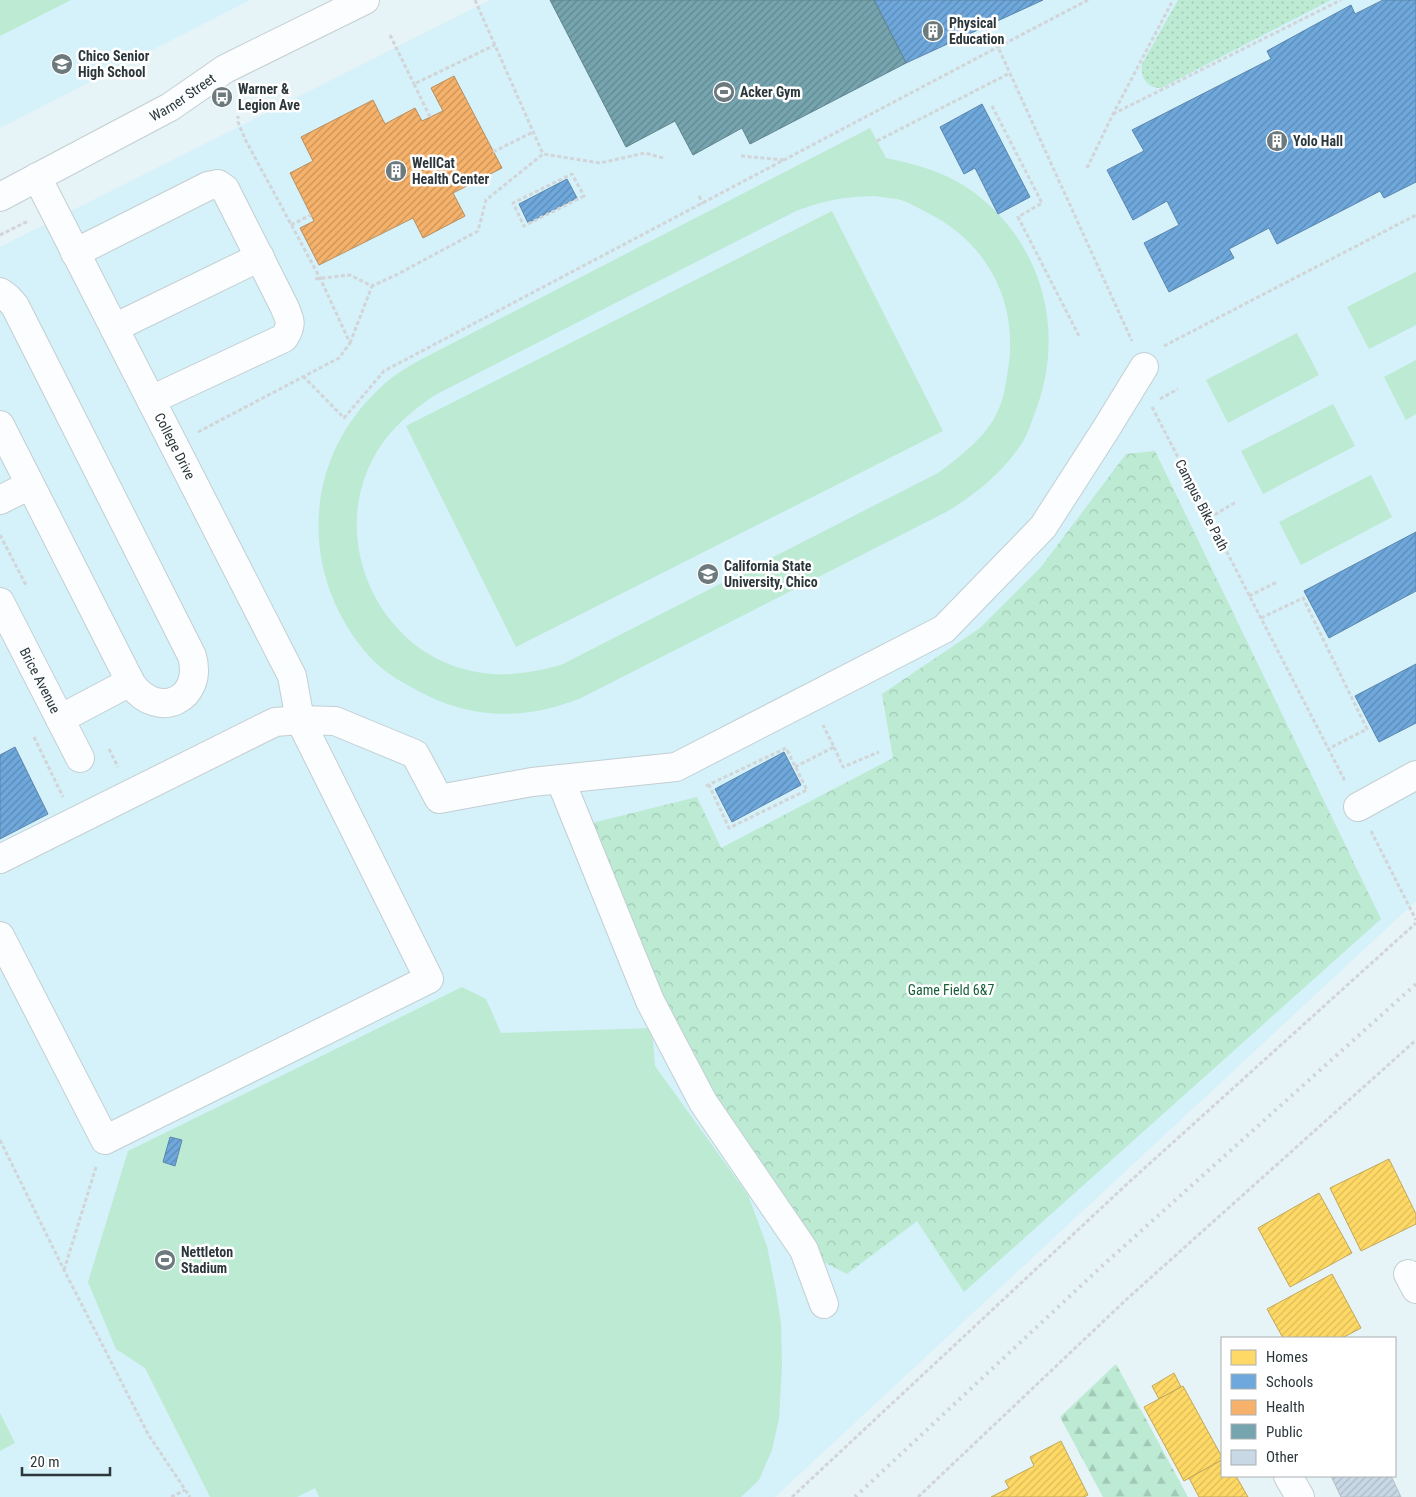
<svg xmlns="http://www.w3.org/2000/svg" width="1416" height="1497" font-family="'Roboto Condensed',sans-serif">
  <defs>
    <pattern id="grass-dots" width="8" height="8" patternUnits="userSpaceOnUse" patternTransform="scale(1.25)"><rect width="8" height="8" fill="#bcead2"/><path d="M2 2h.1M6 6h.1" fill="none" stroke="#a2c9b5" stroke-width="1.8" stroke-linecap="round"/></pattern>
    <pattern id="forest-firs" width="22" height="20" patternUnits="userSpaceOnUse" patternTransform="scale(1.25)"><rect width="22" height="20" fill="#bcead2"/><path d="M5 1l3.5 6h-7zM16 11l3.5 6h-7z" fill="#a2c9b5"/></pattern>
    <pattern id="park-crowns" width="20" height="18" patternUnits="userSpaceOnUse" patternTransform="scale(1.25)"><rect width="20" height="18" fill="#bcead2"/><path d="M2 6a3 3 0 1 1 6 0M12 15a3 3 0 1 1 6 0" fill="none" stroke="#a2c9b5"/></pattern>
    <pattern id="homes-hatch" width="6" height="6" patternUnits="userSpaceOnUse" patternTransform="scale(1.25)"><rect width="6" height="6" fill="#ffd966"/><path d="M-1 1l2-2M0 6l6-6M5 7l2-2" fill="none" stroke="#dbbb59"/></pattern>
    <pattern id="schools-hatch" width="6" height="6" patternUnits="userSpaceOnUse" patternTransform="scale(1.25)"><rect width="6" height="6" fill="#6fa8dc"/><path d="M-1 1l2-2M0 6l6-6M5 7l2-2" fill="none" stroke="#5b8ab4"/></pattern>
    <pattern id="health-hatch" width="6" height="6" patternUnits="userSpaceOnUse" patternTransform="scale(1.25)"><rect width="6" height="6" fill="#f6b26b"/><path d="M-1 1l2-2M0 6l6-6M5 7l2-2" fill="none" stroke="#c79259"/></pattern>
    <pattern id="public-hatch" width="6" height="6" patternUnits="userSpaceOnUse" patternTransform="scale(1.25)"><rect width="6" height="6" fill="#76a5af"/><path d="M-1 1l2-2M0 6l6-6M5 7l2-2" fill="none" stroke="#618790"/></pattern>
    <pattern id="building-hatch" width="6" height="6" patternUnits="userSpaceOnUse" patternTransform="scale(1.25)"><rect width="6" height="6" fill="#c8d8e5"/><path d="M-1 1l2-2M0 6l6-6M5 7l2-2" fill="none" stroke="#acbac5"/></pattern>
  </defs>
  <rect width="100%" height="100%" fill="#e6f3f7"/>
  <!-- built -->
  <g fill="#d5f1fa">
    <polygon points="0,0 250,0 0,128"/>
    <polygon points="490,0 1416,0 1416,901 775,1497 0,1497 0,247"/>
  </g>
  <!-- grass -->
  <path fill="url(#grass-dots)" d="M1178,0h153l-170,88c-14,1 -21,-11 -19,-24z"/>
  <!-- forest -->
  <polygon fill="url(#forest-firs)" points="1116,1364 1188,1497 1103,1497 1060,1417"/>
  <!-- park -->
  <polygon fill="url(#park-crowns)" points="1155,451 1381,919 964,1292 917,1221 847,1274 820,1260 766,1177 676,1029 584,825 697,797 721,848 893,758 882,694 980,628 1041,567 1126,454"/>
  <!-- garden -->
  <g fill="#bcead2" fill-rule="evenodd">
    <polygon points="0,0 71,0 0,36"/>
    <path d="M870,128l16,30c33,7 63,15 90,36 69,53 90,142 58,221 -4,11 -8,24 -16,34 -20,27 -41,44 -70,62l-367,187c-52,21 -102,22 -153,-2 -21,-11 -43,-22 -59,-40 -70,-79 -68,-195 11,-268 12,-12 26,-20 40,-28zM874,196c7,1 15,2 23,3 10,2 21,9 31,14 60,30 91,90 80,157 -2,13 -4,28 -10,41 -12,26 -37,45 -60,62l-377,192c-30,8 -59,13 -89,6 -87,-18 -137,-116 -106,-197 14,-36 38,-58 69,-79l361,-184c30,-11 46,-14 78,-15z"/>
    <polygon points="832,211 943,431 516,647 406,426"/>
    <polygon points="1416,272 1416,325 1369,349 1347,307"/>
    <polygon points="1297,333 1319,375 1228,423 1206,380"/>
    <polygon points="1416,360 1416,414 1406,420 1384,377"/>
    <polygon points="1333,404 1355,446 1263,494 1241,451"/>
    <polygon points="1371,475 1392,517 1301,565 1279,522"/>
    <polygon points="462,987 486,999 501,1033 652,1028 655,1066 748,1195 767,1246 776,1291 781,1324 782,1365 779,1418 772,1450 759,1480 741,1497 319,1497 315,1488 297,1497 210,1497 145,1368 116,1349 88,1282 128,1151"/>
    <polygon points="0,1413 15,1443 0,1451"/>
  </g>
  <!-- homes -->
  <g fill="url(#homes-hatch)" stroke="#bfa859">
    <polygon points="1389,1159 1416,1214 1416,1224 1361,1251 1330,1188"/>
    <polygon points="1319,1193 1352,1253 1290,1287 1258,1228"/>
    <polygon points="1332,1274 1361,1328 1342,1338 1283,1338 1267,1309"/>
    <polygon points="1174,1373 1181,1387 1159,1399 1152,1386"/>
    <polygon points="1183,1386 1222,1457 1222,1460 1184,1481 1144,1407"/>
    <polygon points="1061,1441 1088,1495 1084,1497 991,1497 1009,1488 1005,1481 1034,1466 1030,1457"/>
    <polygon points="1222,1460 1222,1476 1236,1476 1248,1497 1199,1497 1189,1478"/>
  </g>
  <!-- schools -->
  <g fill="url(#schools-hatch)" stroke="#5b86ac">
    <polygon points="874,0 1043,0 906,63"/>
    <polygon points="1383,0 1416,0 1416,182 1384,198 1380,191 1277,244 1269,228 1229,249 1234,258 1169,292 1144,243 1179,225 1167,201 1133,220 1107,170 1144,151 1132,130 1271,59 1267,51 1351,5 1355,14"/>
    <polygon points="982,104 1030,197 998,214 975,168 964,174 940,127"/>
    <polygon points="567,179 577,198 528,223 519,204"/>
    <polygon points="1416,532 1416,591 1329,638 1304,591"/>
    <polygon points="1416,664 1416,723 1379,742 1355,696"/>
    <polygon points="15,747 48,814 0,839 0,755"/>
    <polygon points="784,752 801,785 732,822 715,789"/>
    <polygon points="170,1137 182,1140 175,1166 163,1162"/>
  </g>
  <!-- health -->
  <polygon fill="url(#health-hatch)" stroke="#b98d5d" points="454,76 502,168 453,193 465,216 423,238 413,218 319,265 300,228 314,221 290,173 313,161 301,137 373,100 385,124 415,108 422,121 443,111 431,88"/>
  <!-- public -->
  <polygon fill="url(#public-hatch)" stroke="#60848c" points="550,0 874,0 906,63 750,144 742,128 693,155 675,121 626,147"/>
  <!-- building -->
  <polygon fill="url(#building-hatch)" stroke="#b6bfc4" points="1331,1476 1391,1476 1401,1497 1341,1497"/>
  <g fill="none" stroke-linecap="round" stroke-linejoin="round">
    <!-- minor casing -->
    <g stroke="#c3cfd2" stroke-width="30">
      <g id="minor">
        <path id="s1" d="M0,197l170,-90 55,-38 140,-69"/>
        <path d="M75,253l133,-67 10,-2 7,5 59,117c6,14 9,18 0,32l-133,62"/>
        <path d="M0,292l8,6 7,8 177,350c12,43 -33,65 -60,29l-132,-260"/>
        <polyline points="114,328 260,257"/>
        <polyline points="0,500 30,485"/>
        <path id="s2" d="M0,602l80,156"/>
        <polyline points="60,719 130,682"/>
        <polyline points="560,779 650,1001 703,1102 804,1250 824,1304"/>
        <polyline points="1358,807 1416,775"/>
        <polyline points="0,859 275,722 300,720 335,721 415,754 439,799 532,782 676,767 944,629 1043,527 1106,429 1144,367"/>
        <polyline points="0,936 105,1140 429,979 300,720 292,676 37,177"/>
        <polyline points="1408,1274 1416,1289"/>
        <polyline points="1288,1476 1300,1497"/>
      </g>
    </g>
    <!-- path -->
    <g stroke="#d2d5d7" stroke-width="3" stroke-dasharray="4 2.5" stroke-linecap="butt">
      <polyline points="475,0 543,154"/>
      <polyline points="1088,0 998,47 1132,341"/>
      <polyline points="390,35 414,84"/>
      <polyline points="992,106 1042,203 1018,217 1079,336"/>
      <polyline points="1113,114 1341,0"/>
      <polyline points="430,117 414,84 495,45"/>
      <polyline points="877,141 1010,73"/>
      <polyline points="493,152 533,132"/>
      <polyline points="741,156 785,160"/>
      <polyline points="1087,168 1113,114 1173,0"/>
      <polyline points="584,196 524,226 513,203 572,174 584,196 584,197"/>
      <polyline points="699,196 703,204"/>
      <polyline points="291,225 311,215"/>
      <polyline points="0,235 28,221"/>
      <polyline points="315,279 350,275 372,286 398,274 478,231 486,200 543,154 600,163 645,153 663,158"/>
      <polyline points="350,343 372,286"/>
      <polyline points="1164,346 1416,215"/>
      <polyline points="303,376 344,418 384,371 998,47"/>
      <polyline points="1160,399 1178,389"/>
      <polyline points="1152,407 1345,781"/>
      <polyline points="198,432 339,358 350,343 320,278 245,139 238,122 238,116"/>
      <polyline points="1209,518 1236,502"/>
      <polyline points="0,535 27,587"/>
      <polyline points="1249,596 1277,582"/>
      <polyline points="1261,618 1303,598 1367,729 1328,749"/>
      <polyline points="34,737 63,797"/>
      <polyline points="834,747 843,767 879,752"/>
      <polyline points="109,749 118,767"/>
      <polyline points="795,767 834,747 823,725"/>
      <polyline points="706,786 786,748 807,790 729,828 709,785"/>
      <polyline points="1371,831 1416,920"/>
      <polyline points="0,1140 64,1270 148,1434 190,1497"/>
      <polyline points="64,1270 96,1167"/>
      <polyline points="171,1497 185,1490"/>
      <polyline points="792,1497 1127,1184 1416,923"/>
      <polyline points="918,1497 1128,1298 1416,1040"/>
    </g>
    <!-- minor -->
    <use href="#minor" stroke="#fbfdfe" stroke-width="28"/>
    <!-- rail -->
    <polyline stroke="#d0d4d5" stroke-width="4" stroke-dasharray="2.5 5" stroke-linecap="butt" points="855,1497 1102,1266 1416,984"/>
  </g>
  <!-- icons -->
  <defs>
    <g id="building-disc" transform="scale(1.125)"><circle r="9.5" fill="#6c797d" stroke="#fff"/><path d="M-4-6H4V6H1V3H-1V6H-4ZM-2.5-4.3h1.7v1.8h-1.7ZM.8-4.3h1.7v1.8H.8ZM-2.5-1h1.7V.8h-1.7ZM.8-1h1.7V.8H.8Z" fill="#fff"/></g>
    <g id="school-disc" transform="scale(1.125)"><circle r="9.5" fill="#6c797d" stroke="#fff"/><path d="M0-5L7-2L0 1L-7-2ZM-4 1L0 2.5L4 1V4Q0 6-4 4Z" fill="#fff"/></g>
    <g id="stadium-disc" transform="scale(1.125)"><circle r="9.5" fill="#6c797d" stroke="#fff"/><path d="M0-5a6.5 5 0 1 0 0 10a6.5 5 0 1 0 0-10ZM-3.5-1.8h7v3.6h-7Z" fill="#fff"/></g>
    <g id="bus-disc" transform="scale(1.125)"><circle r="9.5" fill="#6c797d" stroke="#fff"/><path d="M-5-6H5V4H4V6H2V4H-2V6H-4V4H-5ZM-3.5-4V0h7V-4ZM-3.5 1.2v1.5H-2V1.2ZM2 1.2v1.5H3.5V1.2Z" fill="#fff"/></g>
    <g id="university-disc" transform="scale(1.125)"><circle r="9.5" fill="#6c797d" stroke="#fff"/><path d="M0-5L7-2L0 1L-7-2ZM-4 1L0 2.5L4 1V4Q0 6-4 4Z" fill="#fff"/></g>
  </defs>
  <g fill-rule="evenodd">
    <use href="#building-disc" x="933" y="31"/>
    <use href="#school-disc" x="62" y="64"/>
    <use href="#stadium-disc" x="724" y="92"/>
    <use href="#bus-disc" x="222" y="97"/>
    <use href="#building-disc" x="1277" y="141"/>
    <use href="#building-disc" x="396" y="171"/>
    <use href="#university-disc" x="708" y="574"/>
    <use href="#stadium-disc" x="165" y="1260"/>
  </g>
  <g text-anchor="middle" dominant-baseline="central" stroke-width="5" stroke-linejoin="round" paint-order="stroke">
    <!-- poi labels -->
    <g font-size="14" font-weight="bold" fill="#2b373b" stroke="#fff" text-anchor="start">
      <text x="949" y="23">Physical<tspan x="949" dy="16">Education</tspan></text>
      <text x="78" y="56">Chico Senior<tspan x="78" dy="16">High School</tspan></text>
      <text x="238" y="89">Warner &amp;<tspan x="238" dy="16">Legion Ave</tspan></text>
      <text x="740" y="92">Acker Gym</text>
      <text x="1293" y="141">Yolo Hall</text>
      <text x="412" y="163">WellCat<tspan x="412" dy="16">Health Center</tspan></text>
      <text x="724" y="566">California State<tspan x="724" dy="16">University, Chico</tspan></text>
      <text x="181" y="1252">Nettleton<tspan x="181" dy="16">Stadium</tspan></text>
    </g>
    <!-- street labels -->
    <g font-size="14" fill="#2b373b" stroke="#fff">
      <text stroke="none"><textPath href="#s1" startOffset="208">Warner Street</textPath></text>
      <text transform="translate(175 446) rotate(63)">College Drive</text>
      <text transform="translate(1202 505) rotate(63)">Campus Bike Path</text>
      <text stroke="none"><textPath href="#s2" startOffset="88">Brice Avenue</textPath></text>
    </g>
    <!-- park labels -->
    <g font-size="14" fill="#165f39" stroke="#fff">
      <text x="951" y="990">Game Field 6&amp;7</text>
    </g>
  </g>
  <!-- legend -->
  <rect x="1221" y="1337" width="175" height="140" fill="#ffffff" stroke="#aaafb1"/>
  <rect x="1231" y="1350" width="25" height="15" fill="#ffd966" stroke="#aaafb1"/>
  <text x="1266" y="1362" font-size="15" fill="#2b373b">Homes</text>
  <rect x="1231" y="1374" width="25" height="15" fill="#6fa8dc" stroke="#aaafb1"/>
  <text x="1266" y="1387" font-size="15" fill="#2b373b">Schools</text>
  <rect x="1231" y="1400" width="25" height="15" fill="#f6b26b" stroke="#aaafb1"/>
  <text x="1266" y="1412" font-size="15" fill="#2b373b">Health</text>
  <rect x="1231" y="1424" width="25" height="15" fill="#76a5af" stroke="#aaafb1"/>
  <text x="1266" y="1437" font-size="15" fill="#2b373b">Public</text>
  <rect x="1231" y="1450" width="25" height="15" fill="#c8d8e5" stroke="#aaafb1"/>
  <text x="1266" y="1462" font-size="15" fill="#2b373b">Other</text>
  <!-- scale -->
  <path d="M22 1467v8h88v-8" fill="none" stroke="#2b373b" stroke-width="2.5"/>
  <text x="30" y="1467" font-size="15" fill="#2b373b" stroke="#ffffff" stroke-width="4" paint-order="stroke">20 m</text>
</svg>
